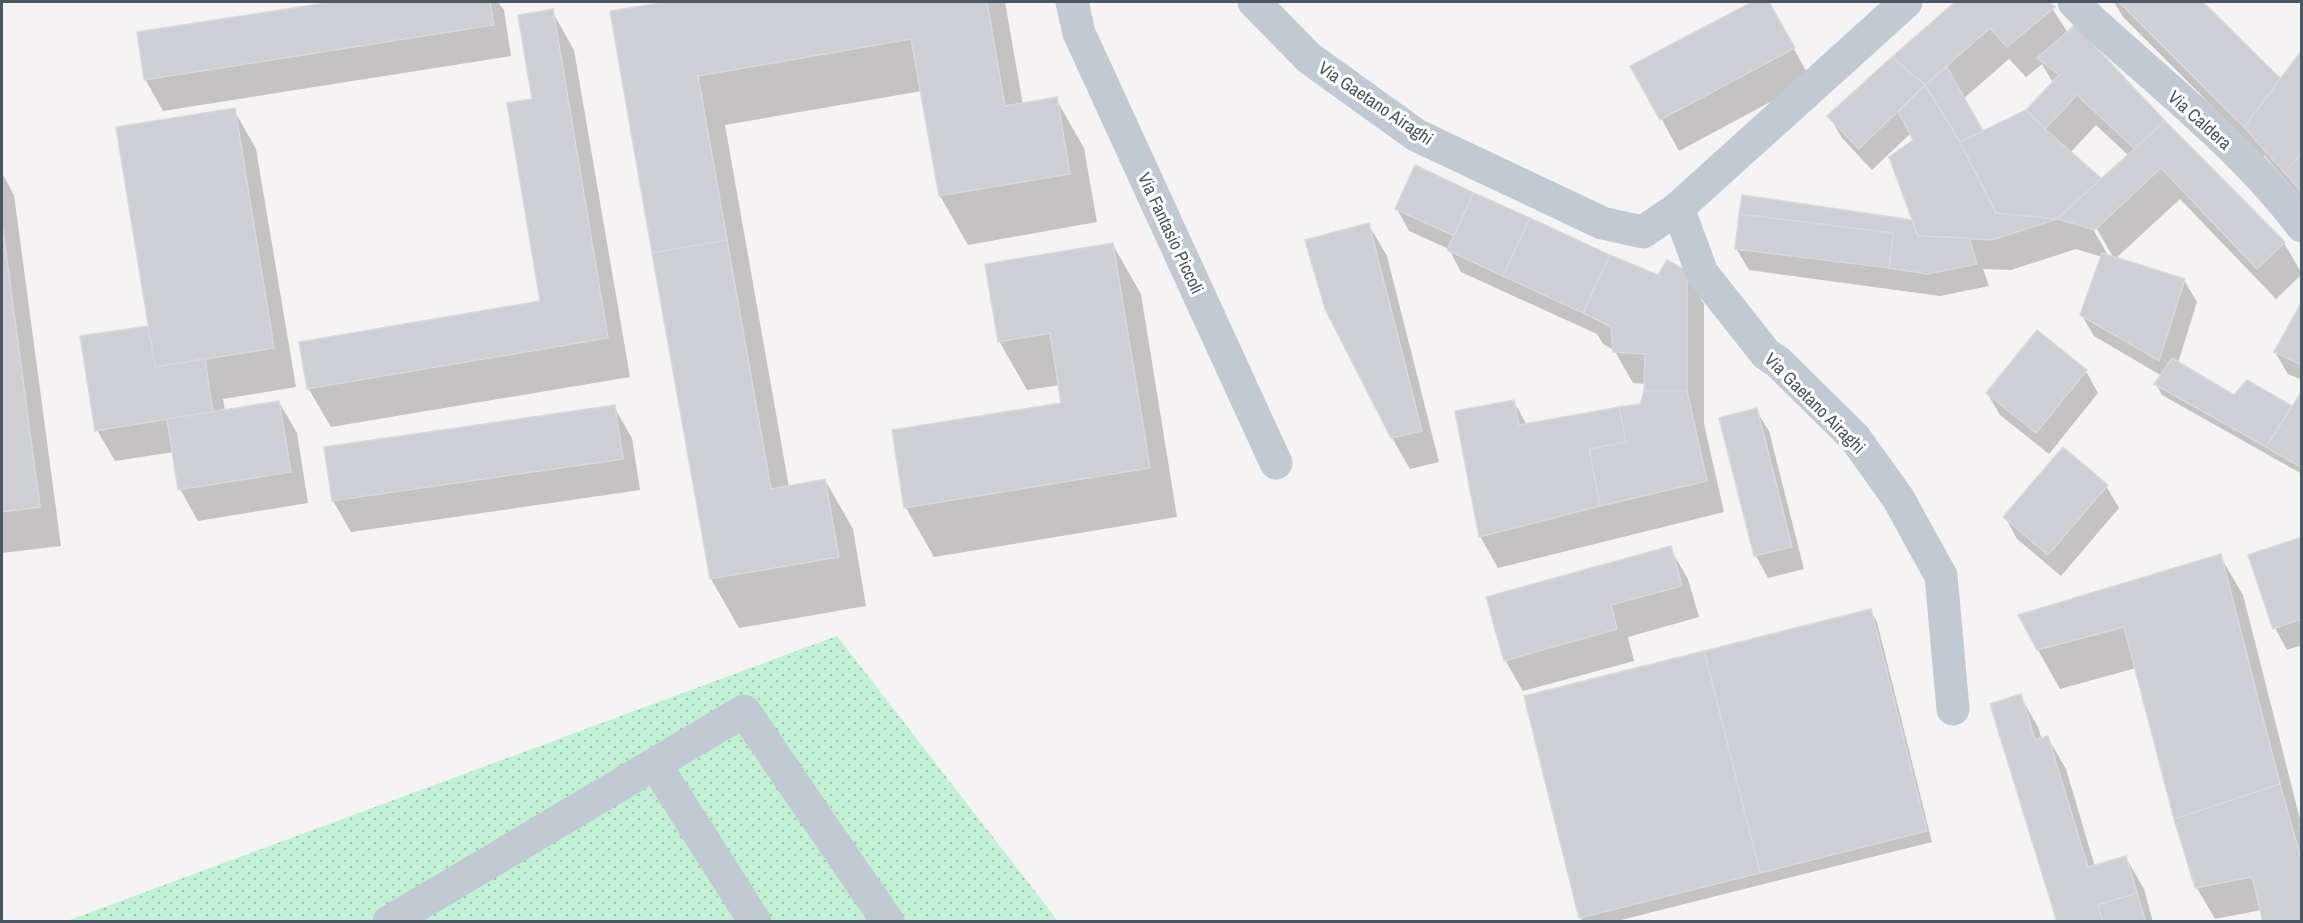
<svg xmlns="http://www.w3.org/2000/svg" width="2303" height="923" font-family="'Archivo Narrow',sans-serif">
  <defs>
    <pattern id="park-dots" width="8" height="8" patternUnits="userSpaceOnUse" patternTransform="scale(1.5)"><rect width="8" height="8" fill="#c3f1d5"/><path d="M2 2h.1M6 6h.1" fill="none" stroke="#a0c6b0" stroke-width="1.8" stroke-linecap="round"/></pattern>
  </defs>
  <rect width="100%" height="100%" fill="#f5f3f3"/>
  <!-- park -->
  <polygon fill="url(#park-dots)" points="837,636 1058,921 64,922"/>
  <!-- shadow -->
  <g fill="#0003" fill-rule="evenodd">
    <polygon points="342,2 498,2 504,10 511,56 163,111 145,79 138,33"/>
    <polygon points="675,2 1005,2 1023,105 1056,99 1084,148 1097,222 968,245 940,196 922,91 725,125 789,487 825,480 853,529 866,606 739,628 711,579 612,12"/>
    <polygon points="1755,2 1768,2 1811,80 1679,151 1633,67"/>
    <path d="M1957,2h91l20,31 96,89 120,121 18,31 -26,25 -96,-100 -65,60 69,21 13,22 -19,61 57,34 12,-15 46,26 9,-14v80l-140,-79 -6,-11 6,-8 -68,-40 -13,-22 21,-57 -26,-8 -65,21 -28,-1 6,17 -49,10 -191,-26 -13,-22 175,-27 4,7v-87l-4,-8 -39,37 -30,-32 -13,-22zM2009,59l17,18 16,-13 11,19 -26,28 -44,22 -20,-34zM2096,125l33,31 -27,25 -32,-28zM2093,222l20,35h-4l-19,-33z"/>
    <polygon points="2114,2 2201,2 2280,81 2302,52 2302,199 2264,155 2263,157 2123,17"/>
    <polygon points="552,11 574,50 630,377 331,427 308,388 542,303 534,101"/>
    <polygon points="234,110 256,149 296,387 223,399 225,411 279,402 297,433 308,503 198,521 180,489 174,452 115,461 97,430 147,327 150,333"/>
    <polygon points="2,173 14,195 61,546 2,553"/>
    <polygon points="1397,209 1609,257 1658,277 1686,273 1704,304 1704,424 1724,512 1498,568 1480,536 1514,402 1527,425 1641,405 1646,384 1633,383 1614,350 1603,344 1597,334 1461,272 1449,249 1409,231"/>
    <polygon points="1369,225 1387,256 1439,462 1410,469 1392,438"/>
    <polygon points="1113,245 1141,294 1177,517 934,557 906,508 1063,404 1060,385 1027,390 999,341"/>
    <polygon points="2302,304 2302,380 2288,374 2275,352"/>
    <polygon points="2086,371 2098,393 2049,454 2000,415 1987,393"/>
    <polygon points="614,407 632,438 640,490 351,532 333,501"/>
    <polygon points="1756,410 1769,431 1804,569 1768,578 1756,556 1720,419"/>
    <polygon points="2106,486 2119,508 2061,576 2017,539 2005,517"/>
    <polygon points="2302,538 2302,645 2287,650 2275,628"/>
    <polygon points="1670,548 1688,579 1699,617 1628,637 1634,661 1523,691 1505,660"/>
    <polygon points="2220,556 2243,595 2301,823 2299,824 2302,832 2302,922 2261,910 2215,919 2197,888 2176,818 2136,668 2060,689 2038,650"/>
    <polygon points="1871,611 1877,622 1932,842 1613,922 1583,922 1581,917"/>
    <polygon points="2020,696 2038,727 2042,740 2048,738 2066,769 2095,867 2126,858 2144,889 2153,922 2059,922"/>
  </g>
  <!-- building -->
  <g fill="#cdcfd5" stroke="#d7d9de" stroke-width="1.5">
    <polygon points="332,2 490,2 494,25 144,80 137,32"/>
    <polygon points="666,2 987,2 1005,106 1057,97 1070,174 939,196 911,39 698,76 727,240 652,253 610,11"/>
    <polygon points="1752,2 1769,2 1795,48 1660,120 1630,66"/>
    <polygon points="1955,2 2050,2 2055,7 2007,47 1990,28 1925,85 1892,57"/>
    <polygon points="2119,2 2203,2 2281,79 2244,127"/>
    <polygon points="553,9 608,338 307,389 299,342 540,301 507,103 532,99 518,15"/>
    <polygon points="2075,25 2165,121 2135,149 2077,95 2045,129 2026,110 2059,75 2037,58"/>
    <polygon points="2302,50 2302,153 2284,172 2244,127"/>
    <polygon points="1892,57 1925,85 1859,149 1827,116"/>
    <polygon points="1947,67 1983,131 1960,142 1925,85"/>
    <polygon points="1925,85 1960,142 1996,213 2057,219 1992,240 1918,236 1889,157 1913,140 1898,112"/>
    <polygon points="235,108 274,348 155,367 116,127"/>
    <polygon points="2026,110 2045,129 2102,179 2057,219 1996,213 1960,142"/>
    <polygon points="2165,121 2285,242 2257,269 2161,168 2095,230 2057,219"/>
    <polygon points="2302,153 2302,192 2284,172"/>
    <polygon points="1415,165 1474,193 1454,236 1395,209"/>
    <polygon points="1474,193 1530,218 1503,276 1447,250"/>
    <polygon points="1742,195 1912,220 1918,236 1969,238 1977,264 1927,274 1889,268 1893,233 1739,214"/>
    <polygon points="1739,214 1893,233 1889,268 1735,249"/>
    <polygon points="1530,218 1610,255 1583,313 1503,276"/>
    <polygon points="2,223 40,507 2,512"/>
    <polygon points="1369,223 1422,431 1391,438 1325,309 1305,240"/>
    <polygon points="727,240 771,489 825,479 839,557 710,579 652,253"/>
    <polygon points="1113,243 1150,468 904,508 892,430 1061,403 1050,333 998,342 985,264"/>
    <polygon points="2102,253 2185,279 2159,361 2080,315"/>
    <polygon points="1610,255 1658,275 1667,260 1687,271 1687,391 1644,391 1645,354 1613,352 1611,327 1583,313"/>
    <polygon points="2302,301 2302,365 2274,352"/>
    <polygon points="148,326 155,367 205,359 213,412 95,431 80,336"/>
    <polygon points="2037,330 2087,370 2036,433 1986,393"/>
    <polygon points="2172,358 2234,395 2247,380 2292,406 2266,447 2154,384"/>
    <polygon points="1644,391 1687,391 1707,481 1600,506 1589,449 1626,442 1619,407 1640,404"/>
    <polygon points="2302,391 2302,468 2266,447"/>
    <polygon points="1514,400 1519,425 1619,407 1626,442 1589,449 1600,506 1479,537 1455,411"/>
    <polygon points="279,401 291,472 178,490 167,419"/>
    <polygon points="615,405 623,459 332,501 324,447"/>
    <polygon points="1757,408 1792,547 1754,556 1719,418"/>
    <polygon points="2063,447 2108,485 2048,555 2003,517"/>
    <polygon points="2302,537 2302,619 2273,629 2248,555"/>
    <polygon points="1671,546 1682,586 1611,605 1617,629 1504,661 1486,597"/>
    <polygon points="2221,554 2280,784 2174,819 2124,627 2037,650 2018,615"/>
    <polygon points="1871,609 1927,831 1760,873 1704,651"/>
    <polygon points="1704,651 1760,873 1579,918 1524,696"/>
    <polygon points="2021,694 2035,740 2048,736 2088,867 2126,856 2137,893 2098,905 2103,922 2057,922 1990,704"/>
    <polygon points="2280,784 2302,862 2302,922 2263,922 2252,877 2195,888 2174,819"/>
    <polygon points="2137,893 2146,922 2103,922 2098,905"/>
  </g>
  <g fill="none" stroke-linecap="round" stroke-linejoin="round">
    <!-- minor -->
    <g stroke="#c1cad2" stroke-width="33">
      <polyline points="1072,2 1079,33 1276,463"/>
      <polyline points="1254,2 1309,58 1416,135 1602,223 1643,232 1678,208 1906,2"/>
      <path d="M2074,2l18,19c71,65 152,128 210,205"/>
      <polyline points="1678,208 1702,273 1766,354 1778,362 1855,438 1898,498 1941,576 1953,709"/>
      <polyline points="655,764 755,922"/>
      <polyline points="389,922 744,711 888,922"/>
    </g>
  </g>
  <g text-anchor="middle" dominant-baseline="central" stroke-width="6" stroke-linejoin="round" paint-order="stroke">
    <!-- street labels -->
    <g font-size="18" fill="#4a5661" stroke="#fff">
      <text transform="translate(1376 103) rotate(34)">Via Gaetano Airaghi</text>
      <text transform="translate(2200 120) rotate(42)">Via Caldera</text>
      <text transform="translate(1171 233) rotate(65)">Via Fantasio Piccoli</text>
      <text transform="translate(1815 403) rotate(45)">Via Gaetano Airaghi</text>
    </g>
  </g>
  <!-- border -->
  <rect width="2303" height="923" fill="none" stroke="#4a5661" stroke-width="6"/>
</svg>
